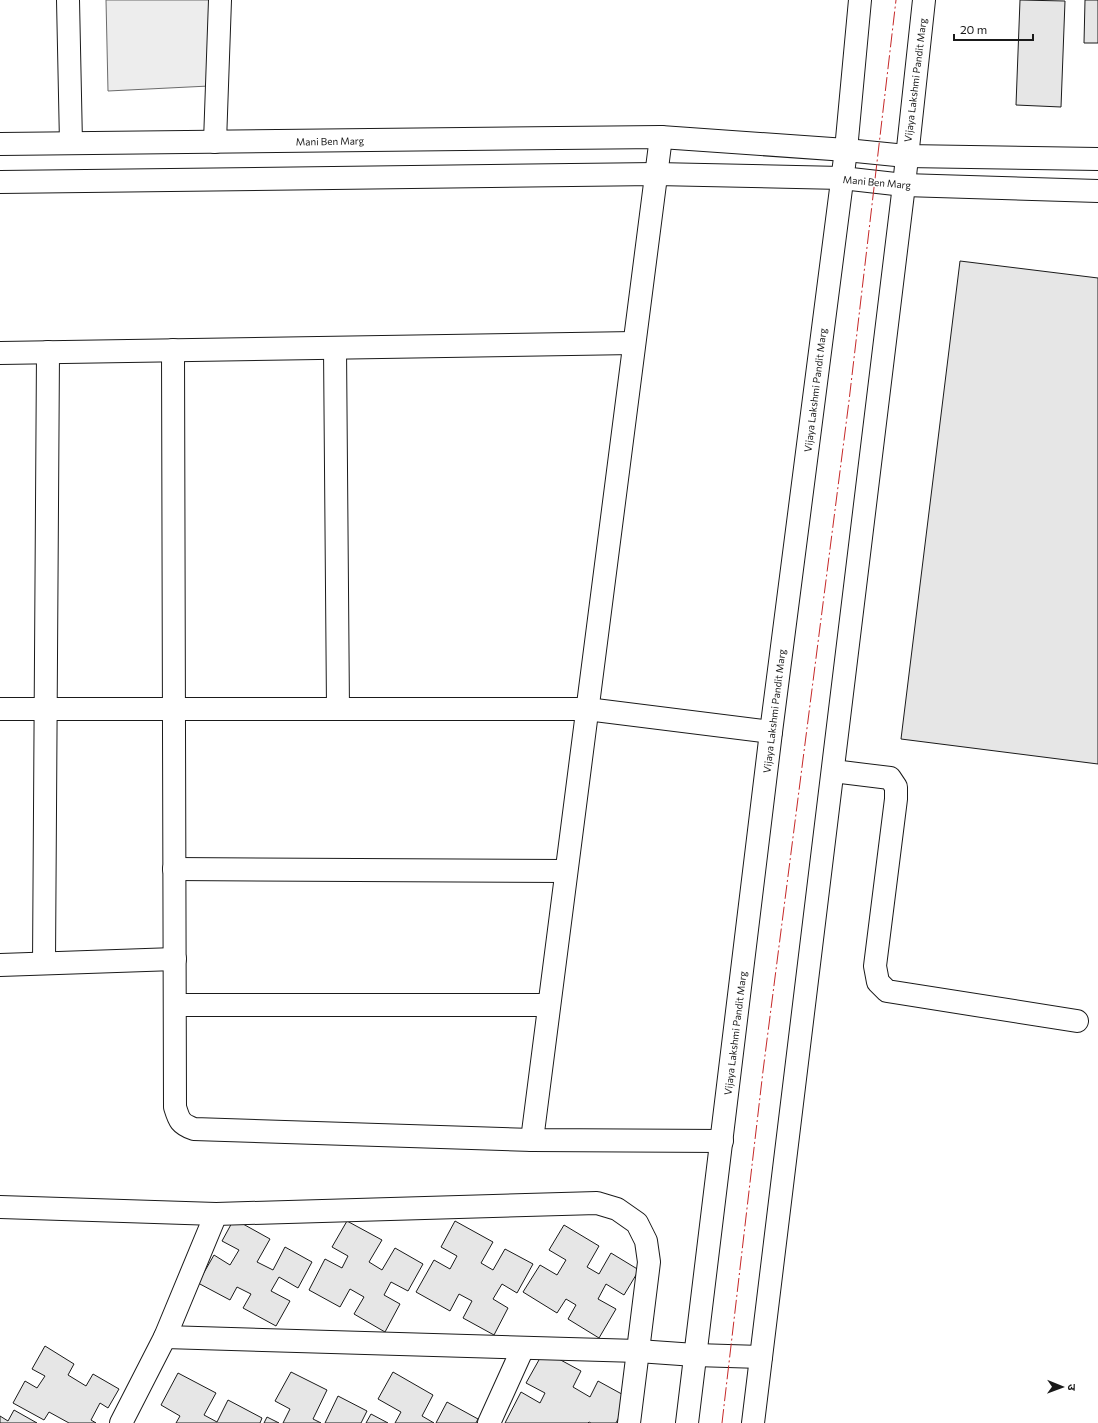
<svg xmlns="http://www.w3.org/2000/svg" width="1098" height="1423" font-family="Commissioner,'Noto Sans Devanagari',sans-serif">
  <rect width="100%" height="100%" fill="#fff"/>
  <!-- built -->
  <polygon fill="#ededed" stroke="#6a6a6a" points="106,0 211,0 209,86 108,91"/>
  <!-- building -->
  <g fill="#e6e6e6" stroke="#1a1a1a">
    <polygon points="1020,0 1065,1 1061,107 1016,105"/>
    <polygon points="1085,0 1098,0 1098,43 1084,43"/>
    <polygon points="960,261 1098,278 1098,764 901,739"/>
    <polygon points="234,1219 270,1239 257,1262 273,1270 285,1247 312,1262 298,1288 279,1277 271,1291 290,1301 276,1326 243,1308 251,1294 237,1287 230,1300 198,1283 214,1255 230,1265 239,1250 222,1241"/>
    <polygon points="347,1221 382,1240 369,1262 382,1270 395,1248 423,1264 408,1291 391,1282 384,1295 400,1304 385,1332 354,1314 364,1297 350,1289 340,1307 309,1290 325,1259 342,1268 348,1256 332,1247"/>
    <polygon points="455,1221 493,1242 481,1263 493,1270 505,1249 533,1264 517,1293 502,1284 493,1299 508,1308 494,1335 463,1318 472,1301 459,1294 450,1311 416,1292 434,1260 450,1269 457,1256 441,1247"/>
    <polygon points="564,1225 599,1246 587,1267 599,1274 611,1253 639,1270 624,1295 606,1284 598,1299 616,1309 599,1338 568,1319 576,1305 566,1299 557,1313 523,1292 540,1265 557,1275 566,1260 549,1250"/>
    <polygon points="45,1346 74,1364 68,1375 86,1386 93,1374 119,1389 108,1408 100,1403 91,1420 96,1423 69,1423 49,1412 44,1420 13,1403 25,1381 37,1388 45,1376 32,1369"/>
    <polygon points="544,1351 581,1371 573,1387 590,1397 598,1381 629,1398 616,1423 591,1423 589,1422 588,1423 505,1423 521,1392 540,1403 545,1393 526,1383"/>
    <polygon points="291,1372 327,1390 313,1419 321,1423 283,1423 290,1409 275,1401"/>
    <polygon points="393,1372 433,1395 422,1416 434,1423 395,1423 401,1412 378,1399"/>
    <polygon points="178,1373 216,1393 204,1415 217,1422 228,1400 262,1418 260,1423 176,1423 180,1416 161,1405"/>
    <polygon points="338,1396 367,1411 361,1423 325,1423"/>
    <polygon points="447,1402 478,1419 476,1423 436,1423"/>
    <polygon points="14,1410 37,1423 0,1423 0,1416 8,1421"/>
    <polygon points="371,1414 388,1423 366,1423"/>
    <polygon points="267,1417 279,1423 264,1423"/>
  </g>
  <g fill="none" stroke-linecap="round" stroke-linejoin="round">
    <!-- minor casing -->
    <g stroke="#1a1a1a" stroke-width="24">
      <g id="minor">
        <polyline points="68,0 71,143"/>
        <polyline points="215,142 220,0"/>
        <polyline points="0,144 661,137 846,150 906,156 1098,159"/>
        <polyline points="0,182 656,174 842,178 904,185 1098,191"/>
        <polyline points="335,348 338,709"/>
        <path d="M173,350l2,757c4,13 5,17 19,22l338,11 190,1"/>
        <polyline points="0,353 634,343"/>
        <polyline points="0,709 587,709 771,732"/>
        <polyline points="833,771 890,778 896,787 896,799 875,966 878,982 887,991 1077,1021"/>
        <polyline points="174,869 566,871"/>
        <polyline points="44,963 48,352"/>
        <polyline points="0,965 175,959"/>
        <polyline points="175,1005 549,1005"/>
        <polyline points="532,1140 661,137"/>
        <polyline points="0,1207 216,1214 597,1203 617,1209 637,1223 646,1241 649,1262 629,1423"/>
        <polyline points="165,1337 638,1351 695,1355 761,1357"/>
        <polyline points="121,1423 165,1337 216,1214"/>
        <polyline points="489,1423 523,1348"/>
        <polyline points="687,1423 771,732 846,150 860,0"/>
        <polyline points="753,1423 904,185 924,0"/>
      </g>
    </g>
    <!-- minor -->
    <use href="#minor" stroke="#fff" stroke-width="22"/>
    <!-- power -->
    <polyline stroke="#c62828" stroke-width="1" stroke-dasharray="14 3 2 3" stroke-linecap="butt" points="722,1423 763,1071 849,401 896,0"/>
  </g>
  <g text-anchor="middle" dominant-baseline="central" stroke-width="3" stroke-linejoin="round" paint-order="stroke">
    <!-- street labels -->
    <g font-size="10" fill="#1a1a1a" stroke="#fff">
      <text transform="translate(915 80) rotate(-83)">Vijaya Lakshmi Pandit Marg</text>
      <text transform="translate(330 141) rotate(-1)">Mani Ben Marg</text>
      <text transform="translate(877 182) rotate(5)">Mani Ben Marg</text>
      <text transform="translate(815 390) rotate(-83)">Vijaya Lakshmi Pandit Marg</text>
      <text transform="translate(774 711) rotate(-83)">Vijaya Lakshmi Pandit Marg</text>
      <text transform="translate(735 1033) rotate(-83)">Vijaya Lakshmi Pandit Marg</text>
    </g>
  </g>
  <!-- north arrow -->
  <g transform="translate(1062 1387) rotate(91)" stroke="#ffffff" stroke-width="3" paint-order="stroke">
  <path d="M0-3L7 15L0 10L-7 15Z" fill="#1a1a1a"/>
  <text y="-6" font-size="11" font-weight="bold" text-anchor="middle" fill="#1a1a1a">उ</text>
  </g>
  <!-- scale -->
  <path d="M954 34v6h79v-6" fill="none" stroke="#1a1a1a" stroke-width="2"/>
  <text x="960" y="34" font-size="12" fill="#1a1a1a" stroke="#ffffff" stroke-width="3" paint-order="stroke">20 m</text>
</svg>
